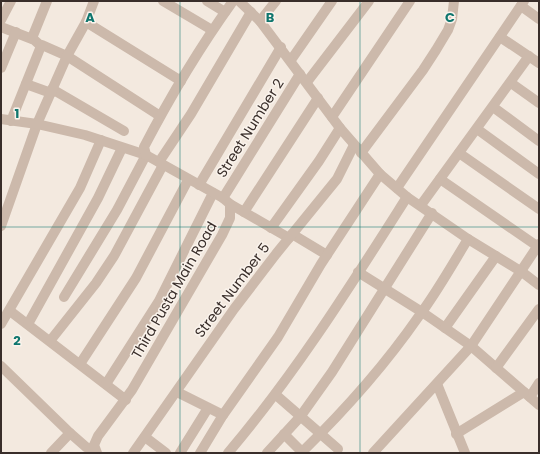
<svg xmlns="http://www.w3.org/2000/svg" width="540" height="454" font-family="Poppins,sans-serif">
  <rect width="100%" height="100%" fill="#f3e9df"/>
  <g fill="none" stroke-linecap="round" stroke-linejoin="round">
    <!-- minor -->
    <g stroke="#ccb9ab" stroke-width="10">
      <polyline points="163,1 212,30"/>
      <polyline points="207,1 225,12"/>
      <polyline points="521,6 539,19"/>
      <polyline points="1,20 11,1"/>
      <polyline points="260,21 276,1"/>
      <polyline points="86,22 181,81"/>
      <polyline points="1,27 32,39"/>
      <polyline points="500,37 539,63"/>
      <polyline points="42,45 67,56 160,116"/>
      <polyline points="291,60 332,1"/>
      <polyline points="1,68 16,32"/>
      <polyline points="307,82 369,1"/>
      <polyline points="511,83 539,103"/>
      <polyline points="26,84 51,93"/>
      <polyline points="52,89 124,131"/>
      <polyline points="493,107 539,141"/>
      <polyline points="332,117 410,1"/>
      <polyline points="11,121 41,46 32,38 47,1"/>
      <polyline points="477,129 539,174"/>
      <polyline points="361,153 423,70 436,50 448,30 452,19 454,1"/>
      <polyline points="459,153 539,209"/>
      <polyline points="159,162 191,114 251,12"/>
      <polyline points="440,179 537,246"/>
      <polyline points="199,185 281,47"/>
      <polyline points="397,188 524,1"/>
      <polyline points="223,198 300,74"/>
      <polyline points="230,204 289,238"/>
      <polyline points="421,205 529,56"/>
      <polyline points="244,212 318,98"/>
      <polyline points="1,226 37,124 67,56 86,22 94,1"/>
      <polyline points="271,228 319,161 340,128"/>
      <polyline points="292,234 327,255"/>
      <polyline points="358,272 422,312 471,346 539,405"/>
      <polyline points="64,297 117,210 146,155"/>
      <polyline points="10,311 126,400"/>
      <polyline points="1,324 80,188 101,140"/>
      <polyline points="28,324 98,198 122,148"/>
      <polyline points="445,328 496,256"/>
      <polyline points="50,341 96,283 114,256 163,165"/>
      <polyline points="80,364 136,278 188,180"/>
      <polyline points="1,366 70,433 86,447 96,452"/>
      <polyline points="496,368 539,309"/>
      <polyline points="106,384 159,301 213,193"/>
      <polyline points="437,384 465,453"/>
      <polyline points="177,392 223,415"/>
      <polyline points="276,395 338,449"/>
      <polyline points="530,397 539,383"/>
      <polyline points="284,434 303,453"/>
      <polyline points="456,434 524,392"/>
      <polyline points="145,437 166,453"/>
      <path d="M302,452c42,-41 83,-87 117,-136 18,-24 33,-51 49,-77"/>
      <polyline points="51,453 70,433"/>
      <polyline points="133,453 234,309 276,254 337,179 354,145"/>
      <polyline points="180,453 208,408"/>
      <polyline points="200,453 223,415 278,337 321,264 380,174"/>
      <path d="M228,453c68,-80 123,-168 179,-256"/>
      <polyline points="267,453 300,417 332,372 432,213"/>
      <polyline points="373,453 471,346 539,244"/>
    </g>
    <!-- tertiary -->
    <g stroke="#ccb9ab" stroke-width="10">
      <polyline points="239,1 260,21 340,128 380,174 407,197 468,239 522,272 539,285"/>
      <polyline points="1,119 37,124 85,135 146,155 223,198 230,204 230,218 222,235 132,390 98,436 94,445 97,453"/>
      <path d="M146,155l-2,-8c26,-50 56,-100 89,-146"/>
    </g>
  </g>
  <!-- grid -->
  <path fill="none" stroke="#0f766e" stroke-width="1" stroke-opacity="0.55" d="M180,1v452M360,1v452M1,227h538"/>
  <g text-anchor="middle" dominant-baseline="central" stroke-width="3" stroke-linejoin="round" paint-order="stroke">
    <!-- street labels -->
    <g font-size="14" fill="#392e2a" stroke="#faf3ec">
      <text transform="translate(250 128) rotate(-58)">Street Number 2</text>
      <text transform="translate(174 290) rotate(-60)">Third Pusta Main Road</text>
      <text transform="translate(232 290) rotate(-53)">Street Number 5</text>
    </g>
  </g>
  <g font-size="13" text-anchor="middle" font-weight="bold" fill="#0f766e" stroke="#faf3ec" stroke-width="3" stroke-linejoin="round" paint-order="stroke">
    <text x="90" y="22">A</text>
    <text x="270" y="22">B</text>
    <text x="450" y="22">C</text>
    <text x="17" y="118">1</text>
    <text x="17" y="345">2</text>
  </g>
  <!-- border -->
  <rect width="540" height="454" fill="none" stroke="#392e2a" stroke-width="4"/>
</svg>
